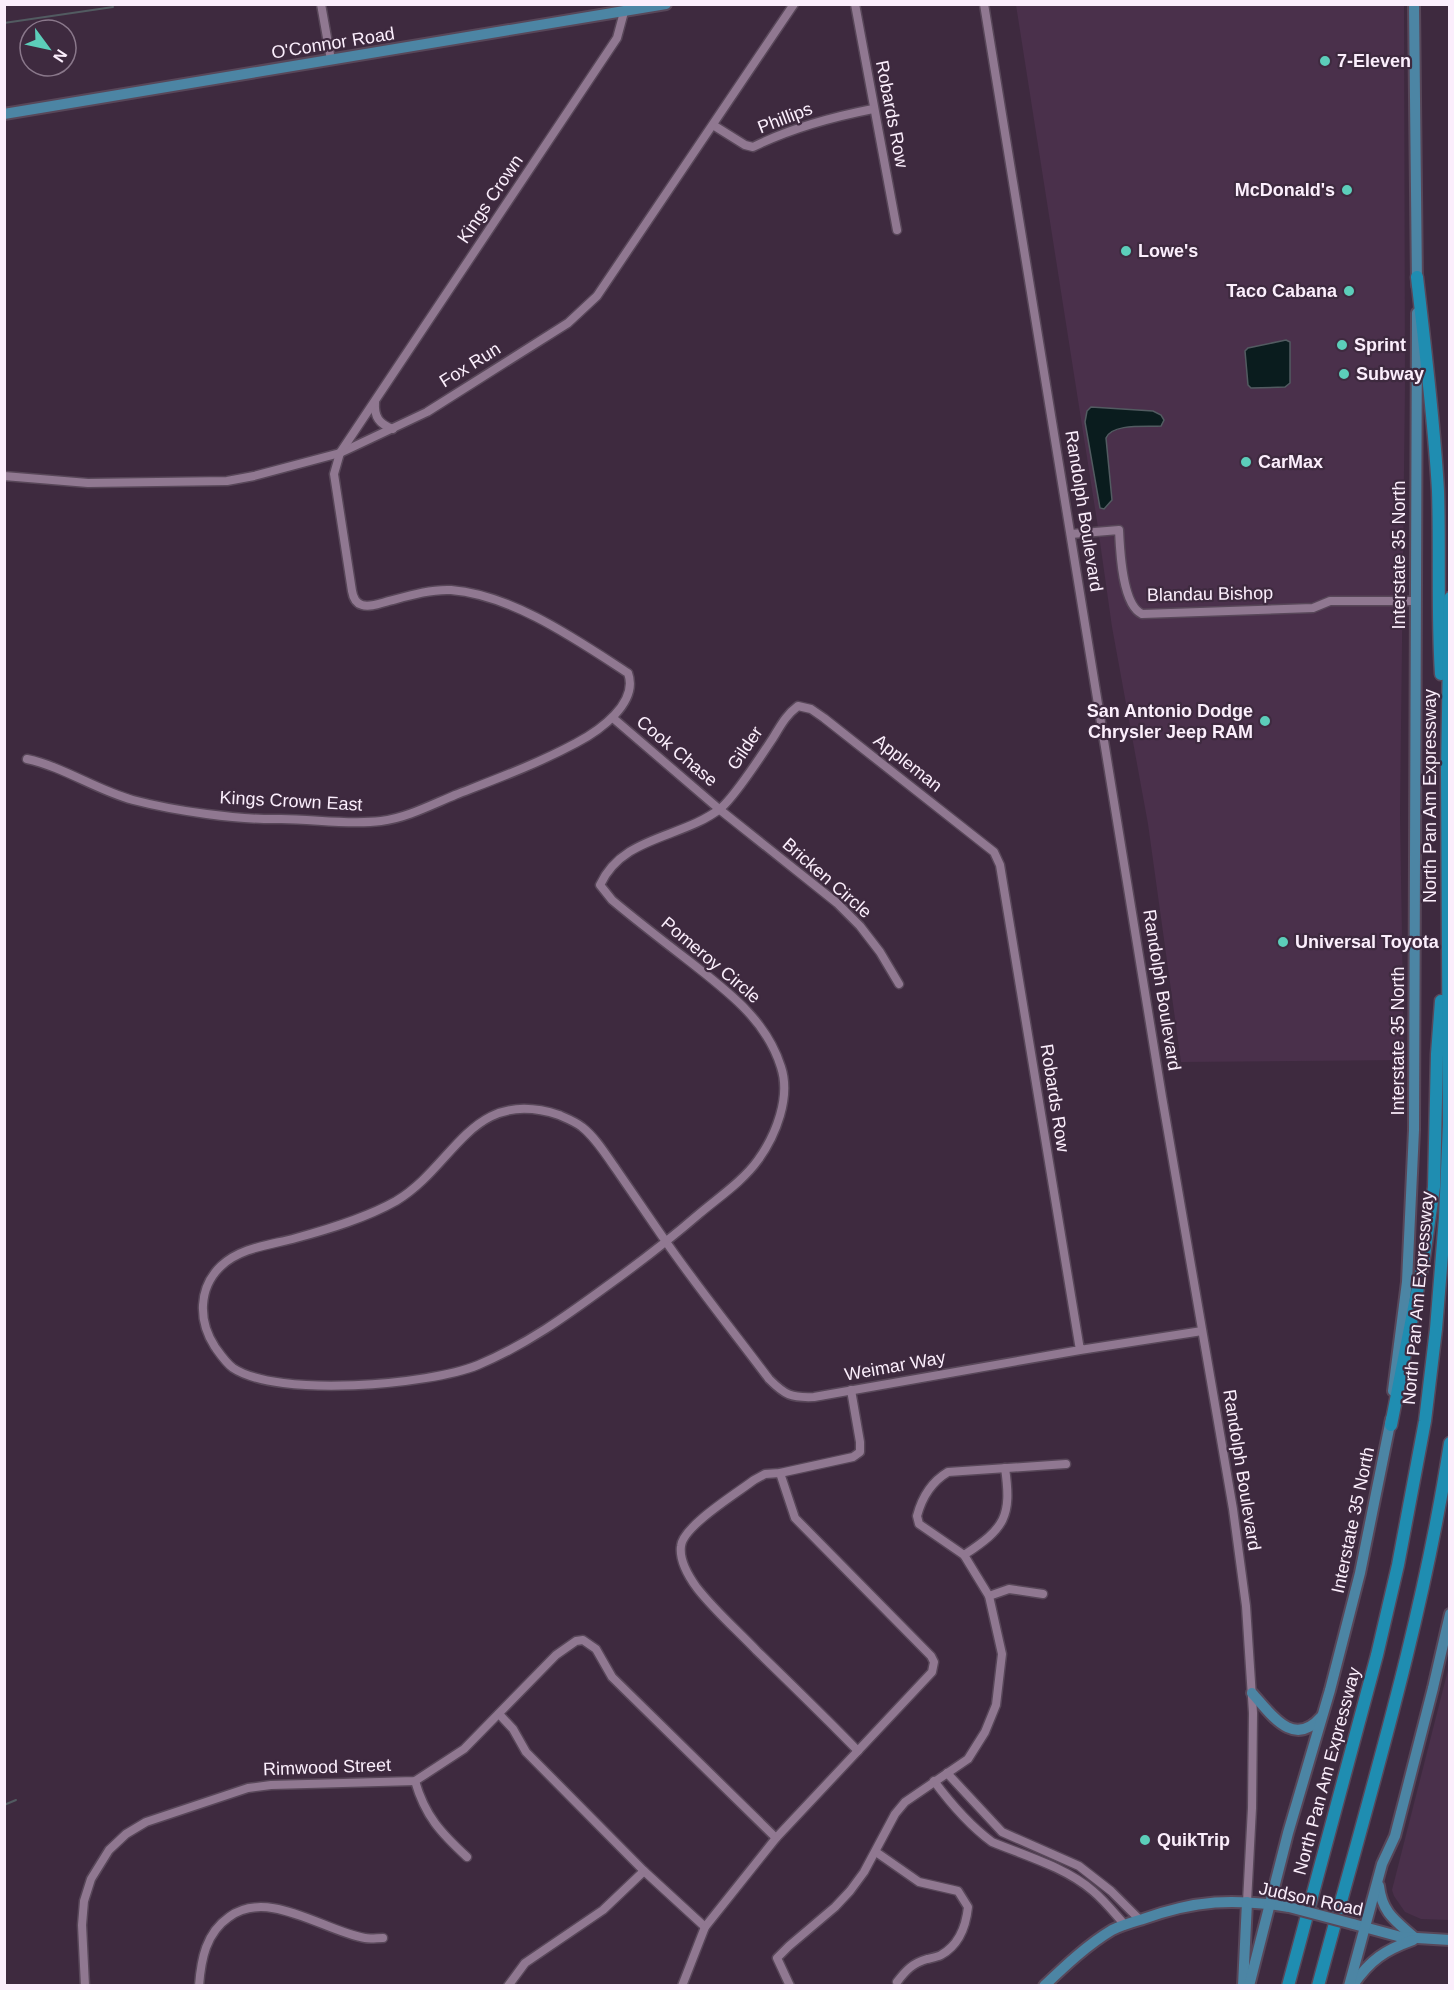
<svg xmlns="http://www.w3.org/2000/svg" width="1454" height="1990" font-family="Helvetica,sans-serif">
  <rect width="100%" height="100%" fill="#3e2a3f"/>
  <!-- built -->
  <g fill="#4a304b">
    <polygon points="1016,5 1404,5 1405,385 1400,815 1404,1060 1181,1062 1148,824 1112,627 1097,521"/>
    <polygon points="1449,1666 1449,1920 1421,1919 1405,1912 1394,1896 1392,1890"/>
  </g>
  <!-- water -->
  <g fill="#0a1c1e" stroke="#525b61" stroke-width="1.5">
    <polygon points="1286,340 1290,342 1290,383 1285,387 1251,388 1248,385 1245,351 1248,348"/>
    <path d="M1091,407l62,4 8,4 3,5 -3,6c-14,1 -49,-3 -55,12l6,62 -8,9 -4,-1 -15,-86 2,-11z"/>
  </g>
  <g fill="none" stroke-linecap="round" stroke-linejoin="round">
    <!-- stream -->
    <g stroke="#525b61" stroke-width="2">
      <polyline points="4,23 113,7"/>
      <polyline points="4,1805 16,1800"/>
    </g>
    <!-- minor casing -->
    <g stroke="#584759" stroke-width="11">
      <g id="minor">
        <polyline points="321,4 331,60"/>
        <polyline points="855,4 897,230"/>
        <polyline points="984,4 1162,1097 1233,1509 1246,1606 1253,1713 1252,1808 1247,1902"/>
        <path d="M713,125l32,20 8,2c38,-19 79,-30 120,-38"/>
        <path d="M375,402c-1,15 4,22 18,27"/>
        <polyline points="4,476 88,483 227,481 254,476 340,453 427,412 568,323 597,296 794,4"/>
        <path d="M1071,534l48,-4c1,21 3,75 23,84l171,-6 17,-7h85"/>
        <polyline points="613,718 719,809 837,903 860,926 880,952 899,984"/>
        <path d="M27,759c37,8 69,31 106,41 42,11 105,20 148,19 33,0 67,6 100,2 25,-3 50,-16 74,-26 41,-16 82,-31 121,-52 23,-12 63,-40 52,-70 -51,-33 -115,-78 -177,-83 -19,-1 -40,5 -58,10 -10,2 -22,8 -31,5 -7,-2 -9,-8 -10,-14l-18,-117 6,-21 277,-415 7,-26"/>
        <path d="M1080,1350l-80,-485 -6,-13 -170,-134 -13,-9 -13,-3c-12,9 -17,19 -25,32 -12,18 -37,57 -52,70 -39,31 -98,27 -121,77l12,15c25,21 51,41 77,61 38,30 77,58 92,106 10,30 -5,68 -23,93 -15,21 -39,37 -59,54 -30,26 -60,49 -92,72 -41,30 -81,59 -129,79 -49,20 -200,33 -245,3 -7,-5 -13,-14 -18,-21 -17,-26 -17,-59 6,-81 20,-19 50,-21 75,-28 33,-9 70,-20 100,-37 60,-36 75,-115 163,-86 7,3 17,7 23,12 14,11 24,28 34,42 15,22 30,44 46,67 33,48 71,95 107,143 16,16 22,19 45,18l266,-47 122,-19"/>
        <path d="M851,1390l9,52v10l-7,5 -73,16 -15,1 -11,6c-17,13 -71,46 -73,66 -2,14 8,31 16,42 18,23 40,42 60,63 34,33 68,66 101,100"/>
        <path d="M964,1555c41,-27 48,-38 41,-87"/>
        <polyline points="989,1596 1009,1589 1043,1594"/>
        <polyline points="499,1714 513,1729 526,1752 644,1871 705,1927"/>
        <polyline points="947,1773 1002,1832 1079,1866 1111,1891 1140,1920"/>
        <path d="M415,1781c10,35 26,52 52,76"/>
        <path d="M934,1781c17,23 35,44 58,61 34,14 73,25 101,49 12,10 22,23 32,34"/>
        <path d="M876,1852l43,30 39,9 10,16c-2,19 -9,38 -27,48 -4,2 -10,3 -14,4 -14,4 -21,11 -30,23"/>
        <polyline points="85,1986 82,1925 84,1901 91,1879 109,1850 126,1834 146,1822 248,1788 271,1785 415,1781 464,1749 556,1655 576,1641 583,1640 596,1649 612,1677 776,1838"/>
        <path d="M199,1986c2,-27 7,-53 30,-69 39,-29 95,14 136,21 5,1 12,0 18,0"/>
        <polyline points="508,1986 525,1963 603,1910 644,1871"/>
        <polyline points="682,1986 705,1927 776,1838 932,1672 934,1662 931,1656 795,1518 780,1473"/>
        <path d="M790,1986l-13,-28 12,-12 46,-39 15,-16 14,-19 31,-58 10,-12 63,-43 17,-27 11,-27 6,-51 -13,-58 -25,-41 -45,-31 -2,-8c5,-19 14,-34 31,-44l118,-8"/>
      </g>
    </g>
    <!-- major casing -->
    <g stroke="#584759" stroke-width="14">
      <g id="major">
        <polyline points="1414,4 1417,285"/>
        <polyline points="4,114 666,4"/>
        <polyline points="1393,1391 1407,1282 1414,1130 1417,313"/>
        <path d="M1252,1693c19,21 41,56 69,24"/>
        <path d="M1379,1886c3,27 17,35 36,52"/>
        <polyline points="1353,1924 1401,1937 1450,1940"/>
        <path d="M1353,1985c17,-25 32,-35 60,-45"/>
        <path d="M1044,1986c21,-20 43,-41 68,-56 10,-5 21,-8 31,-11 53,-19 90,-21 146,-12"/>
        <polyline points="1243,1986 1247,1902"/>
        <polyline points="1249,1986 1288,1833 1330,1690 1360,1573 1391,1419"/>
        <polyline points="1349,1986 1382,1864 1395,1836 1433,1688 1450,1614"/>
      </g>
    </g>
    <!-- highway casing -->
    <g stroke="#584759" stroke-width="15">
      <g id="highway">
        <path d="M1417,277c8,71 17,142 21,214 2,61 -1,122 3,183"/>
        <polyline points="1391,1425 1424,1257 1434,1187 1437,1054 1441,1001"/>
        <polyline points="1288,1986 1377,1655 1398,1565 1425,1421 1436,1329 1445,1218 1449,1124 1447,770 1450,598"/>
        <path d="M1318,1986c48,-180 104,-359 132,-543"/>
      </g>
    </g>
    <!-- minor -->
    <use href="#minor" stroke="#907891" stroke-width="8"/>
    <!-- major -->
    <use href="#major" stroke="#4c85a4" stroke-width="10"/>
    <!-- highway -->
    <use href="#highway" stroke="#1f8db1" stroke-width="12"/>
    <!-- major-bridge casing -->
    <g stroke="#584759" stroke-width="14" stroke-linecap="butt">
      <polyline id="major-bridge" points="1289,1907 1353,1924"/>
    </g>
    <!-- major-bridge -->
    <use href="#major-bridge" stroke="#4c85a4" stroke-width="10"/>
  </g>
  <!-- markers -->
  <g fill="#5cceba" stroke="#3e2a3f" stroke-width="2">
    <circle cx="1325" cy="61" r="6"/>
    <circle cx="1347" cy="190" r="6"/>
    <circle cx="1126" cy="251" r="6"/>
    <circle cx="1349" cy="291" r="6"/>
    <circle cx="1342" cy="345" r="6"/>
    <circle cx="1344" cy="374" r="6"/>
    <circle cx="1246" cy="462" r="6"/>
    <circle cx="1265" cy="721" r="6"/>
    <circle cx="1283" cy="942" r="6"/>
    <circle cx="1145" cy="1840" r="6"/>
  </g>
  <g text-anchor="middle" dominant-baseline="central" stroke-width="4.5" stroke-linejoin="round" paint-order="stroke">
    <!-- street labels -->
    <g font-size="18" fill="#fbeefc" stroke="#3e2a3f">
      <text transform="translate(333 43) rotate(-9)">O'Connor Road</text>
      <text transform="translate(892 114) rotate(79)">Robards Row</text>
      <text transform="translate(785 118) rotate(-21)">Phillips</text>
      <text transform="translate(490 199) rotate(-56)">Kings Crown</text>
      <text transform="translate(470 365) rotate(-32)">Fox Run</text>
      <text transform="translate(1084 511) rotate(81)">Randolph Boulevard</text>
      <text transform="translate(1399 555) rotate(-90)">Interstate 35 North</text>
      <text transform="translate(1210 594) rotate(-1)">Blandau Bishop</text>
      <text transform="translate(745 748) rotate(-56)">Gilder</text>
      <text transform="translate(677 751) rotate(40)">Cook Chase</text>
      <text transform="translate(908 763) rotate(38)">Appleman</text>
      <text transform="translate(1430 796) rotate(-90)">North Pan Am Expressway</text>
      <text transform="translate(291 801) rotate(3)">Kings Crown East</text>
      <text transform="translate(827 878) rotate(41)">Bricken Circle</text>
      <text transform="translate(711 960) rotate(40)">Pomeroy Circle</text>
      <text transform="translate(1162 990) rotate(81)">Randolph Boulevard</text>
      <text transform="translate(1398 1041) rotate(-90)">Interstate 35 North</text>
      <text transform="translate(1055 1098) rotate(81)">Robards Row</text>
      <text transform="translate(1418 1298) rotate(-85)">North Pan Am Expressway</text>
      <text transform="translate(895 1366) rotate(-10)">Weimar Way</text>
      <text transform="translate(1242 1470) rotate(81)">Randolph Boulevard</text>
      <text transform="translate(1353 1520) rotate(-78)">Interstate 35 North</text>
      <text transform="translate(327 1767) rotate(-2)">Rimwood Street</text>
      <text transform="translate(1327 1771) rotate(-75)">North Pan Am Expressway</text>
      <text transform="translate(1311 1899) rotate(12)">Judson Road</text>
    </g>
    <!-- poi labels -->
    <g font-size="18" font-weight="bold" fill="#fbeefc" stroke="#3e2a3f" text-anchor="start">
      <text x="1337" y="61">7-Eleven</text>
      <text x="1335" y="190" text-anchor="end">McDonald's</text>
      <text x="1138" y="251">Lowe's</text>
      <text x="1337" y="291" text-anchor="end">Taco Cabana</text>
      <text x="1354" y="345">Sprint</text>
      <text x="1356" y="374">Subway</text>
      <text x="1258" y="462">CarMax</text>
      <text x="1253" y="711" text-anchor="end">San Antonio Dodge<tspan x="1253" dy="21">Chrysler Jeep RAM</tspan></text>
      <text x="1295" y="942">Universal Toyota</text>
      <text x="1157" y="1840">QuikTrip</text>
    </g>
  </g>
  <!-- border -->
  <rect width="1454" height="1990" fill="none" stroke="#fbeefc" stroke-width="12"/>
  <!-- north arrow -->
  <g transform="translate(48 48) rotate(123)"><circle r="28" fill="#3e2a3f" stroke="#8a788b" stroke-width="1.5"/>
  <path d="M0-4.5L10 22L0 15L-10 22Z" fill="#5cceba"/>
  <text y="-9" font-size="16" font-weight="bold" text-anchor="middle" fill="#fbeefc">N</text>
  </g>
</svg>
